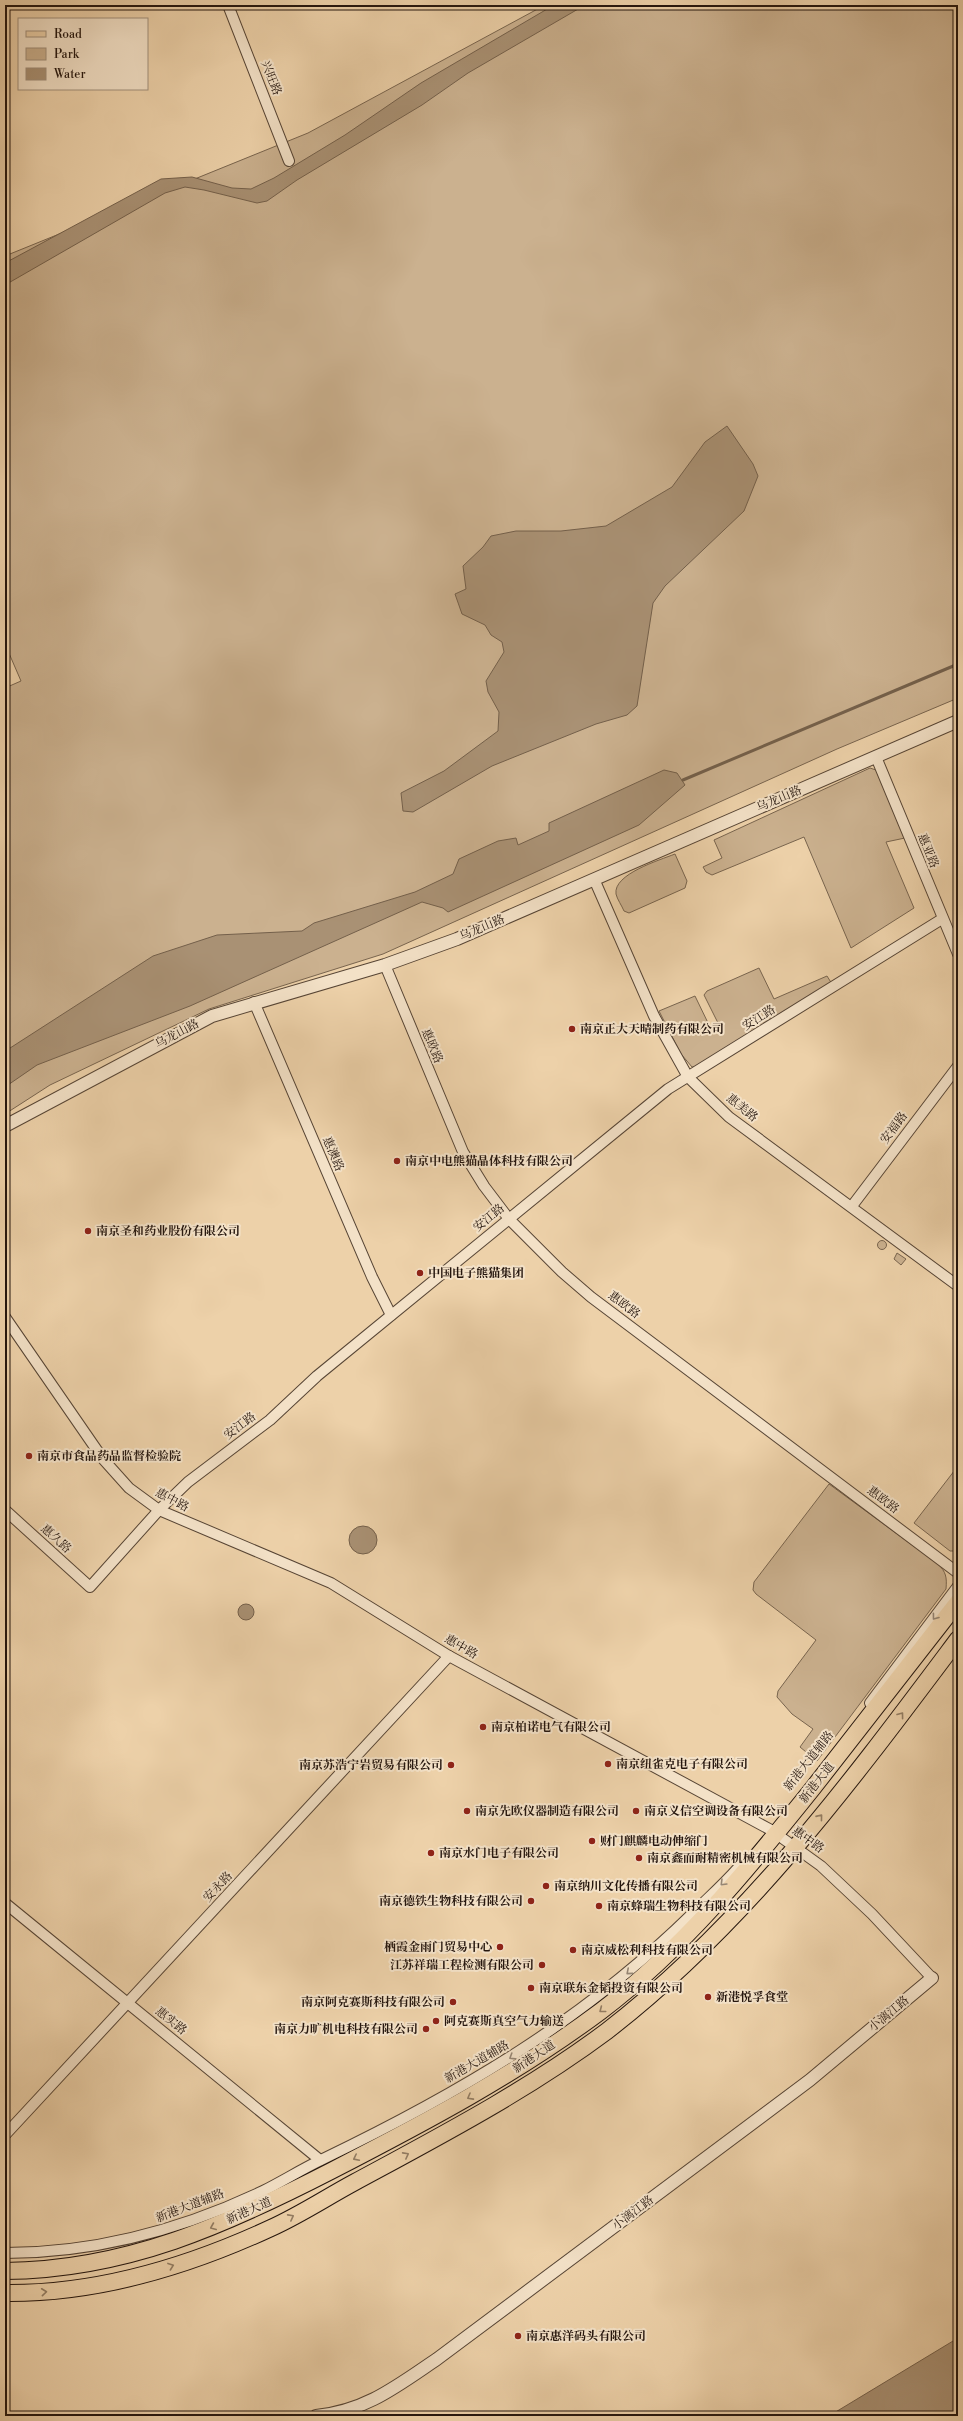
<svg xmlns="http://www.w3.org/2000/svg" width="963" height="2421" font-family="'Libre Bodoni','Noto Serif SC',serif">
  <rect width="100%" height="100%" fill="#edd1a9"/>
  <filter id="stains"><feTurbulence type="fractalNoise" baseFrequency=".005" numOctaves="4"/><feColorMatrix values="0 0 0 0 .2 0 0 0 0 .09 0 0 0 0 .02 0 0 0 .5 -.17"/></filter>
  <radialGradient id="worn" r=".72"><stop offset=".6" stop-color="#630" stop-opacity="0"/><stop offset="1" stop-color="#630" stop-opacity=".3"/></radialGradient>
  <!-- green -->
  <g fill="#cbb18f" stroke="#78644e">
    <polygon points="545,5 958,5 958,698 837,749 383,954 209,1009 50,1085 5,1114 5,688 21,681 5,644 5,256 308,133"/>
    <polygon points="870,768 876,770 905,838 886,842 914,908 851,948 804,837 712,875 706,872 703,867 722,858 714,840"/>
    <path d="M675,854l12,27 -2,7 -56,25 -5,-2c-2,-5 -7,-12 -8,-17 -3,-20 44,-34 59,-40z"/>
    <polygon points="759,968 774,999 827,976 832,984 701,1066 692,1067 681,1054 659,1011 695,996 710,1027 718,1023 704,995 707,991"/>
    <circle cx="882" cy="1245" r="4.5"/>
    <polygon points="897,1253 906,1259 901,1265 894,1259"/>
    <polygon points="958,1466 958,1551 950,1551 914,1523"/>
    <path d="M829,1484l109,80c8,8 9,13 8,25l-129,172 -17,-14 13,-18 -21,-15 -15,-17 1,-6 38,-51 -60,-46 -3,-4 1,-8z"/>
  </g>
  <!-- water -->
  <g fill="#a99174" stroke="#74604b">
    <polygon points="554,5 585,5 468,73 422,105 297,180 267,201 257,203 204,190 185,187 165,193 5,285 5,263 161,179 192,177 232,188 251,189 274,178 345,135 421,83"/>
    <polygon points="727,426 753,464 758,476 744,511 665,586 653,603 637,706 627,715 596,724 492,766 413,812 403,811 401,793 444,771 498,731 499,712 488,692 486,681 504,652 502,642 491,635 485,625 462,614 455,594 466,589 463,566 483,547 491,536 516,531 561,531 606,526 672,487 705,442"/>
    <polygon points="664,770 677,773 685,785 639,825 448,912 443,908 422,902 190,1006 37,1065 5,1087 5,1052 7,1050 153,956 217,935 302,931 314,923 415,892 453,874 459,859 498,841 516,838 518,845 549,831 549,823"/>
    <circle cx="363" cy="1540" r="14"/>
    <circle cx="246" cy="1612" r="8"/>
    <polygon points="958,2338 958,2416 829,2416"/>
  </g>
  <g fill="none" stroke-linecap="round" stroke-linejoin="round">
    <!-- stream -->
    <polyline stroke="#74604b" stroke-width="3" points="683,780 958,664"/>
    <!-- minor casing -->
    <g stroke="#574535" stroke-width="12">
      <g id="minor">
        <polyline points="228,5 289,161"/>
        <polyline points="876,757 958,954"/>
        <polyline points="594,879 654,1016 688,1077 729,1117 958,1286"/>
        <polyline points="385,965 463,1152 484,1186 509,1219 562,1272 591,1297 958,1573"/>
        <polyline points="254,1002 372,1277 391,1315"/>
        <polyline points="852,1206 958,1066"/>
        <polyline points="5,1317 103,1459 129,1488 159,1510 331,1583 449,1656 771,1830 821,1866 872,1914 932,1978"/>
        <polyline points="5,1510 90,1587 159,1510 188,1482 270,1420 317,1376 668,1089 942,919"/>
        <polyline points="870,1703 958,1586"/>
        <polyline points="5,1903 320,2160"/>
        <polyline points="5,2135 449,1656"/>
        <path d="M5,2253c91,0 176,-23 258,-62 20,-10 39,-22 60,-32 137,-66 260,-138 370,-246 15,-15 31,-29 45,-45"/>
      </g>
    </g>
    <!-- tertiary casing -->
    <g stroke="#574535" stroke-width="14">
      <g id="tertiary">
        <polyline points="5,1126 212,1016 385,965 457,939 958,721"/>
        <path d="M316,2416c50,-5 81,-30 121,-57l373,-279 122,-102"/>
      </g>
    </g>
    <!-- primary casing -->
    <g stroke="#25160e" stroke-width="18">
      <g id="primary">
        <path d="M5,2271c121,-1 221,-46 326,-100 93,-48 186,-97 270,-160 82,-62 148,-143 212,-223 49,-62 97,-124 145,-186"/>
        <path d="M5,2293c91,1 184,-27 266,-65 29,-13 56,-31 84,-46 87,-47 173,-92 252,-151 140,-108 246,-252 351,-392"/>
      </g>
    </g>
    <!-- minor -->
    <use href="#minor" stroke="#f3e1c7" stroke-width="10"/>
    <!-- tertiary -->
    <use href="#tertiary" stroke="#f3e1c7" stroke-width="12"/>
    <!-- primary -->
    <use href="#primary" stroke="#edd1a9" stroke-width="16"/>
  </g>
  <!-- one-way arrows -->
  <defs><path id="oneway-chevron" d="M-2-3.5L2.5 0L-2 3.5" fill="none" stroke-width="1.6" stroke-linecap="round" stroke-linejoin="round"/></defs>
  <g stroke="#968674">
    <use href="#oneway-chevron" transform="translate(935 1617) rotate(127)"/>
    <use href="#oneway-chevron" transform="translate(723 1883) rotate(135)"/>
    <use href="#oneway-chevron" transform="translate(629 1972) rotate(139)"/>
    <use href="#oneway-chevron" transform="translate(512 2057) rotate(148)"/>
  </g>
  <g stroke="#937d63">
    <use href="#oneway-chevron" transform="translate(901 1715) rotate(-53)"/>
    <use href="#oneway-chevron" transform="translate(820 1817) rotate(-51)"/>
    <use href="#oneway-chevron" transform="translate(602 2010) rotate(142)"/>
    <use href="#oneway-chevron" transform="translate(470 2097) rotate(151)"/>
    <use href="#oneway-chevron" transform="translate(406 2155) rotate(-28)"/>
    <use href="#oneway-chevron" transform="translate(356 2158) rotate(153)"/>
    <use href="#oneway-chevron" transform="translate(291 2217) rotate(-28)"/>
    <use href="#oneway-chevron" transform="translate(213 2227) rotate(157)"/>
    <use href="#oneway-chevron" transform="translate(171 2266) rotate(-20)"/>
    <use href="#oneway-chevron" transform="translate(44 2292) rotate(-6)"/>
  </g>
  <!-- markers -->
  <g fill="#8f2418" stroke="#f3e1c7" stroke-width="1.5">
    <circle cx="572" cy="1029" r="4"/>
    <circle cx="397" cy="1161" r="4"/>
    <circle cx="88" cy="1231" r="4"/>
    <circle cx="420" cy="1273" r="4"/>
    <circle cx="29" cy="1456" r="4"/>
    <circle cx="483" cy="1727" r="4"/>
    <circle cx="608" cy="1764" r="4"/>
    <circle cx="451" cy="1765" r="4"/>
    <circle cx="467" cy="1811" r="4"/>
    <circle cx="636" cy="1811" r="4"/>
    <circle cx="592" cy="1841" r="4"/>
    <circle cx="431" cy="1853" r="4"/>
    <circle cx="639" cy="1858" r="4"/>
    <circle cx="546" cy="1886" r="4"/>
    <circle cx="531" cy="1901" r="4"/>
    <circle cx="599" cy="1906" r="4"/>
    <circle cx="500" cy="1947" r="4"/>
    <circle cx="573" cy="1950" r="4"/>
    <circle cx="542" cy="1965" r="4"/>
    <circle cx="531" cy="1988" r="4"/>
    <circle cx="708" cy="1997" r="4"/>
    <circle cx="453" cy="2002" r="4"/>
    <circle cx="436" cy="2021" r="4"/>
    <circle cx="426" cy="2029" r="4"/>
    <circle cx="518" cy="2336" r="4"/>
  </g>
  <g text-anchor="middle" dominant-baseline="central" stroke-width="4" stroke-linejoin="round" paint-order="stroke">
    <!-- street labels -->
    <g font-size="12" fill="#25160e" stroke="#f3e1c7">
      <text transform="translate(271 78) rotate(69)">兴旺路</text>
      <text transform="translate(779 799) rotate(-23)">乌龙山路</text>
      <text transform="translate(928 851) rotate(68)">惠亚路</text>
      <text transform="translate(482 928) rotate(-23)">乌龙山路</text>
      <text transform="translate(759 1018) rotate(-32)">安江路</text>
      <text transform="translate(177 1034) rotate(-28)">乌龙山路</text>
      <text transform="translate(432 1046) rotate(67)">惠欧路</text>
      <text transform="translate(742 1108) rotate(39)">惠美路</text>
      <text transform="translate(894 1128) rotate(-53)">安福路</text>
      <text transform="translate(333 1154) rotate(67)">惠澳路</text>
      <text transform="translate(489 1218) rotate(-39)">安江路</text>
      <text transform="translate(624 1305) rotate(37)">惠欧路</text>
      <text transform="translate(240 1426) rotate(-37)">安江路</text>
      <text transform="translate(172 1500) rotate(28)">惠中路</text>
      <text transform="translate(883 1500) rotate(37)">惠欧路</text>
      <text transform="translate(56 1539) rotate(42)">惠久路</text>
      <text transform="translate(461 1647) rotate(30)">惠中路</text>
      <text transform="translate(809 1761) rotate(-52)">新港大道辅路</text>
      <text transform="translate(817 1783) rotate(-52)">新港大道</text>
      <text transform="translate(808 1840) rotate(36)">惠中路</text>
      <text transform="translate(218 1887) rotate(-47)">安永路</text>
      <text transform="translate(889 2014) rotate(-40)">小漓江路</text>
      <text transform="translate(171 2021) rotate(39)">惠实路</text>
      <text transform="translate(534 2057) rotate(-34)">新港大道</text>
      <text transform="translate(477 2062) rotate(-30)">新港大道辅路</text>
      <text transform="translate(190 2206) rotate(-21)">新港大道辅路</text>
      <text transform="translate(249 2211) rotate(-24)">新港大道</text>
      <text transform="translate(633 2213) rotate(-37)">小漓江路</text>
    </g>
    <!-- poi labels -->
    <g font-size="12" font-weight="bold" fill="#25160e" stroke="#f3e1c7" text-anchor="start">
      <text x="580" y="1029">南京正大天晴制药有限公司</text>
      <text x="405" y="1161">南京中电熊猫晶体科技有限公司</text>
      <text x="96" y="1231">南京圣和药业股份有限公司</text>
      <text x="428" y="1273">中国电子熊猫集团</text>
      <text x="37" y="1456">南京市食品药品监督检验院</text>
      <text x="491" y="1727">南京柏诺电气有限公司</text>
      <text x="616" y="1764">南京纽雀克电子有限公司</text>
      <text x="443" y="1765" text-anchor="end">南京苏浩宁岩贸易有限公司</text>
      <text x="475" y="1811">南京先欧仪器制造有限公司</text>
      <text x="644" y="1811">南京义信空调设备有限公司</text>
      <text x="600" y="1841">财门麒麟电动伸缩门</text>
      <text x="439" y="1853">南京水门电子有限公司</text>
      <text x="647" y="1858">南京鑫而耐精密机械有限公司</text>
      <text x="554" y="1886">南京纳川文化传播有限公司</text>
      <text x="523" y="1901" text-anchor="end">南京德铁生物科技有限公司</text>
      <text x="607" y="1906">南京蜂瑞生物科技有限公司</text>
      <text x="492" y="1947" text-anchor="end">栖霞金雨门贸易中心</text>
      <text x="581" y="1950">南京威松利科技有限公司</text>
      <text x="534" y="1965" text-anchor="end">江苏祥瑞工程检测有限公司</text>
      <text x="539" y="1988">南京联东金韬投资有限公司</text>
      <text x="716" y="1997">新港悦孚食堂</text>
      <text x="445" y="2002" text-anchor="end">南京阿克赛斯科技有限公司</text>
      <text x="444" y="2021">阿克赛斯真空气力输送</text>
      <text x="418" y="2029" text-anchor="end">南京力旷机电科技有限公司</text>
      <text x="526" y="2336">南京惠洋码头有限公司</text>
    </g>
  </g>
  <!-- margin -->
  <rect width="963" height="2421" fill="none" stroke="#edd1a9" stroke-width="20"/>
  <rect x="6" y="6" width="951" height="2409" fill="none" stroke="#25160e" stroke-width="2"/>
  <rect x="10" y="10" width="943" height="2401" fill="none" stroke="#25160e"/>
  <!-- legend -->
  <rect x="18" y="18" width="130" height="72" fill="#f3e1c7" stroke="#a1907d"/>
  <rect x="26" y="31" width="20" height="6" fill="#edd1a9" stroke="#a1907d"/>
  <text x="54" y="38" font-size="12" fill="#25160e">Road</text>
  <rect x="26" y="48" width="20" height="12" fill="#cbb18f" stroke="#a1907d"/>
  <text x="54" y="58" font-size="12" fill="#25160e">Park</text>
  <rect x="26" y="68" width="20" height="12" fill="#a99174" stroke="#a1907d"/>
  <text x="54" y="78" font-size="12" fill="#25160e">Water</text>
  <rect width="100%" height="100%" filter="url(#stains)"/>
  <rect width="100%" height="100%" fill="url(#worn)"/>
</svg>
